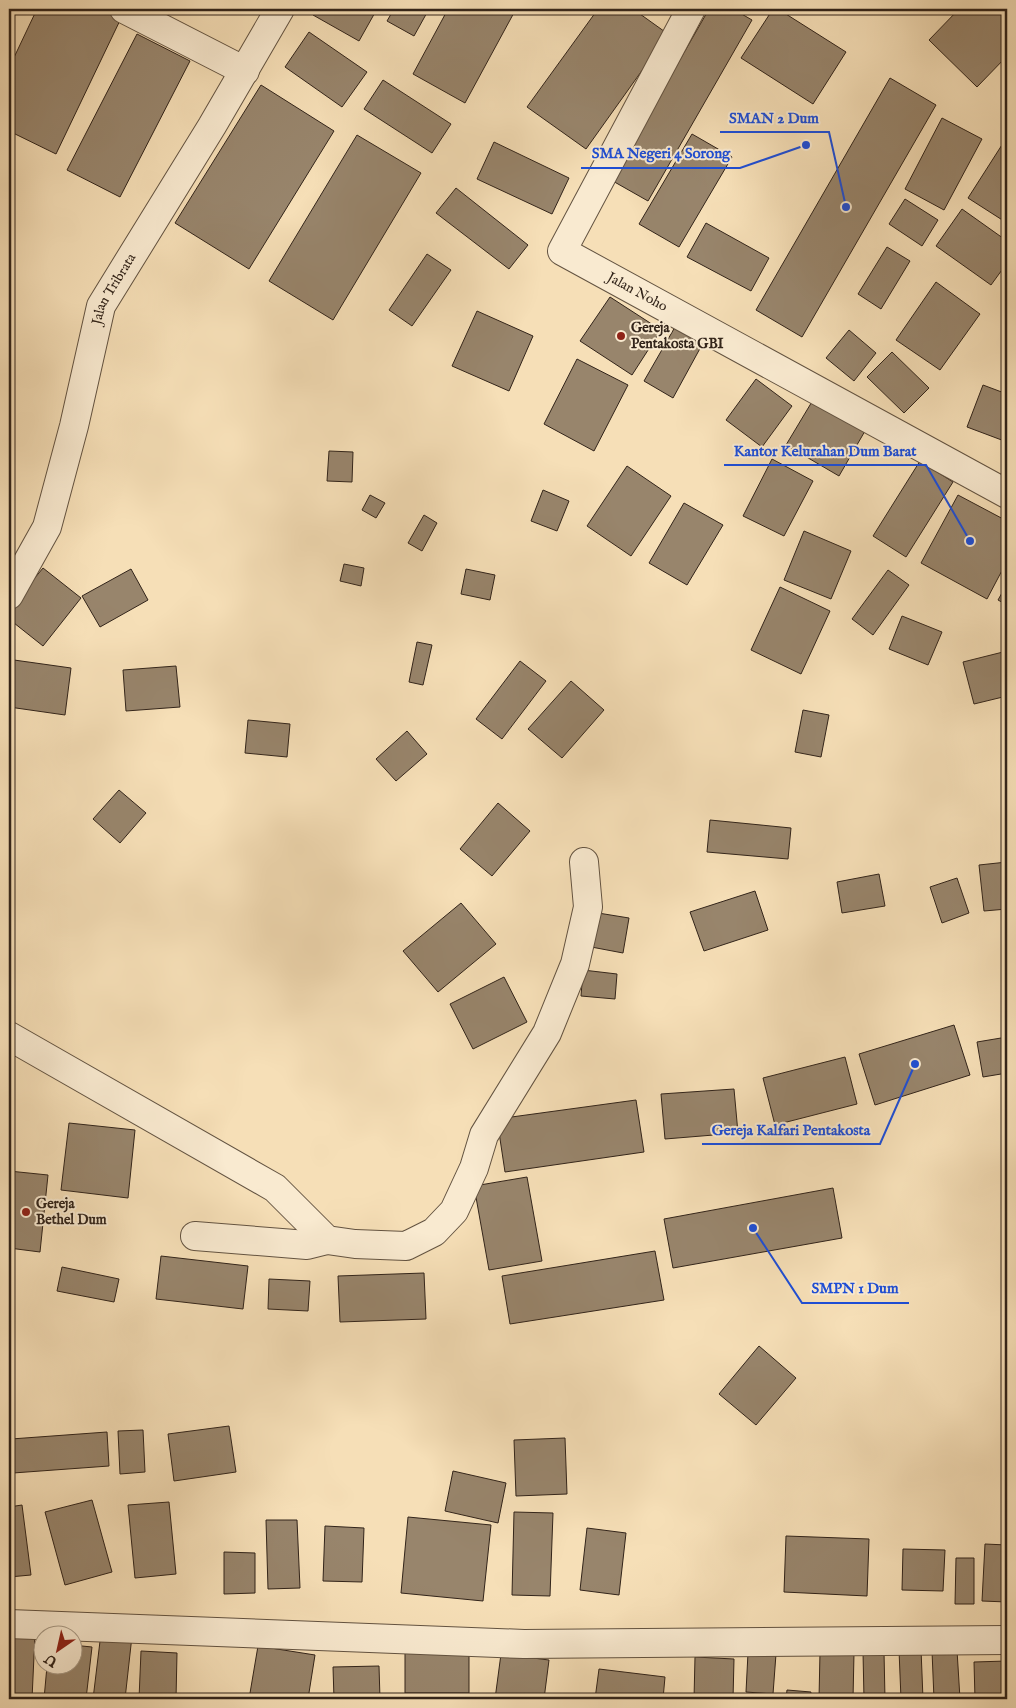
<svg xmlns="http://www.w3.org/2000/svg" width="1016" height="1708" font-family="'IM FELL English',serif">
  <rect width="100%" height="100%" fill="#f6dfb7"/>
  <filter id="stains"><feTurbulence type="fractalNoise" baseFrequency=".004" numOctaves="4"/><feColorMatrix values="0 0 0 0 .2 0 0 0 0 .09 0 0 0 0 .02 0 0 0 .5 -.17"/></filter>
  <radialGradient id="worn" r=".72"><stop offset=".6" stop-color="#630" stop-opacity="0"/><stop offset="1" stop-color="#630" stop-opacity=".3"/></radialGradient>
  <!-- building -->
  <g fill="#98856c" stroke="#32241a">
    <polygon points="9,9 17,9 9,23"/>
    <polygon points="37,9 118,9 124,12 56,154 9,131 9,68"/>
    <polygon points="317,9 377,9 359,41 313,15"/>
    <polygon points="394,9 429,9 414,36 387,21"/>
    <polygon points="448,9 516,9 465,103 413,74"/>
    <polygon points="598,9 633,9 668,34 586,149 527,107"/>
    <polygon points="709,9 733,9 752,20 648,201 611,180"/>
    <polygon points="773,9 778,9 846,52 813,104 741,58"/>
    <polygon points="959,9 1007,9 1007,56 977,87 929,40"/>
    <polygon points="309,32 367,72 342,107 285,67"/>
    <polygon points="137,34 190,61 120,197 67,170"/>
    <polygon points="890,78 936,105 802,337 756,310"/>
    <polygon points="383,80 451,124 432,153 364,109"/>
    <polygon points="261,85 334,131 249,269 175,223"/>
    <polygon points="942,118 982,139 944,210 905,189"/>
    <polygon points="692,134 732,157 679,247 639,224"/>
    <polygon points="357,135 421,173 333,320 269,281"/>
    <polygon points="1007,137 1007,223 968,198"/>
    <polygon points="494,142 569,178 552,214 477,179"/>
    <polygon points="456,188 528,245 509,269 436,213"/>
    <polygon points="905,199 938,220 922,246 889,224"/>
    <polygon points="962,209 1007,241 1007,263 991,285 936,246"/>
    <polygon points="706,223 769,258 751,291 687,257"/>
    <polygon points="887,247 910,261 881,309 858,294"/>
    <polygon points="427,254 451,270 412,326 389,310"/>
    <polygon points="936,282 980,314 940,370 896,340"/>
    <polygon points="610,297 661,330 632,375 580,341"/>
    <polygon points="477,311 533,336 509,391 452,366"/>
    <polygon points="675,327 703,343 673,398 644,381"/>
    <polygon points="849,330 876,353 854,381 826,358"/>
    <polygon points="892,352 929,388 904,413 867,377"/>
    <polygon points="577,359 628,385 594,451 544,424"/>
    <polygon points="756,379 792,406 762,447 726,420"/>
    <polygon points="983,385 1007,394 1007,442 967,427"/>
    <polygon points="813,400 865,431 839,476 786,445"/>
    <polygon points="329,451 353,452 352,482 327,481"/>
    <polygon points="772,459 813,481 784,536 743,516"/>
    <polygon points="920,461 953,482 906,557 873,536"/>
    <polygon points="627,466 671,496 631,556 587,526"/>
    <polygon points="543,490 569,501 557,531 531,521"/>
    <polygon points="370,495 385,503 376,518 362,510"/>
    <polygon points="958,495 1007,521 1007,561 987,599 921,563"/>
    <polygon points="684,503 723,525 687,585 649,563"/>
    <polygon points="424,515 437,523 422,551 408,543"/>
    <polygon points="804,531 851,551 831,599 784,580"/>
    <polygon points="344,564 364,568 361,586 340,581"/>
    <polygon points="43,568 81,598 43,646 9,619 9,609"/>
    <polygon points="131,569 148,600 100,627 82,596"/>
    <polygon points="466,569 495,575 490,600 461,594"/>
    <polygon points="888,570 909,585 873,635 852,619"/>
    <polygon points="1007,584 1007,605 998,600"/>
    <polygon points="780,587 830,611 801,674 751,650"/>
    <polygon points="902,616 942,632 928,665 889,649"/>
    <polygon points="417,642 432,645 423,685 409,682"/>
    <polygon points="1007,651 1007,696 974,704 963,662"/>
    <polygon points="14,660 71,668 65,715 9,707"/>
    <polygon points="520,661 546,681 502,739 476,719"/>
    <polygon points="176,666 180,707 126,711 123,670"/>
    <polygon points="571,681 604,710 562,758 528,729"/>
    <polygon points="803,710 829,715 821,757 795,752"/>
    <polygon points="248,720 290,724 287,757 245,753"/>
    <polygon points="407,731 427,754 396,781 376,759"/>
    <polygon points="119,790 146,813 120,843 93,819"/>
    <polygon points="498,803 530,831 492,876 460,849"/>
    <polygon points="710,820 791,828 788,859 707,852"/>
    <polygon points="1007,862 1007,909 984,911 979,865"/>
    <polygon points="879,874 885,906 842,913 837,882"/>
    <polygon points="957,878 969,913 942,923 930,887"/>
    <polygon points="755,891 768,930 704,951 690,912"/>
    <polygon points="461,903 496,944 438,992 403,951"/>
    <polygon points="592,912 629,918 623,953 586,946"/>
    <polygon points="583,970 617,974 615,999 581,996"/>
    <polygon points="504,977 527,1022 473,1049 450,1004"/>
    <polygon points="954,1025 970,1075 875,1105 859,1054"/>
    <polygon points="1007,1037 1007,1073 983,1077 977,1042"/>
    <polygon points="845,1057 857,1104 775,1125 763,1078"/>
    <polygon points="734,1089 738,1133 665,1139 661,1094"/>
    <polygon points="636,1100 644,1152 505,1172 497,1119"/>
    <polygon points="69,1123 135,1130 128,1198 61,1190"/>
    <polygon points="9,1171 48,1175 40,1252 9,1248"/>
    <polygon points="527,1177 542,1261 489,1270 474,1186"/>
    <polygon points="833,1188 842,1238 673,1268 664,1219"/>
    <polygon points="655,1251 664,1300 510,1324 502,1276"/>
    <polygon points="161,1256 248,1266 243,1309 156,1299"/>
    <polygon points="62,1267 119,1279 114,1302 57,1291"/>
    <polygon points="424,1273 426,1319 340,1322 338,1276"/>
    <polygon points="269,1279 310,1281 308,1311 268,1309"/>
    <polygon points="759,1346 796,1378 756,1425 719,1394"/>
    <polygon points="229,1426 236,1472 174,1481 168,1434"/>
    <polygon points="143,1430 145,1472 120,1474 118,1431"/>
    <polygon points="107,1432 109,1466 13,1473 11,1439"/>
    <polygon points="565,1438 567,1494 516,1496 514,1440"/>
    <polygon points="453,1471 506,1483 498,1523 445,1511"/>
    <polygon points="92,1500 112,1572 65,1585 45,1512"/>
    <polygon points="169,1502 176,1574 135,1578 128,1505"/>
    <polygon points="22,1505 31,1575 9,1577 9,1507"/>
    <polygon points="514,1512 553,1513 550,1596 512,1595"/>
    <polygon points="408,1517 491,1525 483,1601 401,1593"/>
    <polygon points="266,1520 297,1520 300,1588 268,1589"/>
    <polygon points="325,1526 364,1528 362,1582 323,1581"/>
    <polygon points="587,1528 626,1533 619,1595 580,1590"/>
    <polygon points="786,1536 869,1539 867,1596 784,1592"/>
    <polygon points="985,1544 1007,1545 1007,1602 982,1601"/>
    <polygon points="903,1549 945,1550 943,1591 902,1590"/>
    <polygon points="224,1552 255,1553 255,1593 224,1594"/>
    <polygon points="956,1558 974,1558 974,1604 955,1604"/>
    <polygon points="9,1633 35,1634 32,1699 9,1699"/>
    <polygon points="101,1633 132,1636 125,1699 93,1699"/>
    <polygon points="72,1645 92,1647 86,1699 44,1699 47,1666 72,1666"/>
    <polygon points="258,1646 315,1655 308,1699 249,1699"/>
    <rect x="405" y="1646" width="64" height="47"/>
    <polygon points="921,1649 923,1699 901,1699 899,1650"/>
    <polygon points="957,1650 960,1699 934,1699 932,1651"/>
    <polygon points="141,1651 177,1653 176,1699 139,1699"/>
    <polygon points="820,1652 854,1653 853,1699 819,1699"/>
    <polygon points="863,1652 884,1652 885,1699 864,1699"/>
    <polygon points="748,1653 776,1654 773,1694 746,1692"/>
    <polygon points="501,1654 549,1660 544,1699 495,1699"/>
    <polygon points="695,1657 734,1659 733,1699 694,1699"/>
    <polygon points="1007,1661 1007,1699 975,1699 974,1662"/>
    <polygon points="379,1666 380,1699 334,1699 333,1667"/>
    <polygon points="599,1669 665,1677 663,1699 595,1699"/>
    <polygon points="787,1690 811,1692 810,1699 786,1699"/>
  </g>
  <g fill="none" stroke-linecap="round" stroke-linejoin="round">
    <!-- minor casing -->
    <g stroke="#635341" stroke-width="30">
      <g id="minor">
        <polyline points="124,9 245,71"/>
        <path id="s1" d="M691,9l-129,242 445,243"/>
        <path id="s2" d="M9,595l38,-68 27,-101 27,-120 111,-180 68,-117"/>
        <polyline points="9,1036 275,1188 327,1240 355,1244 406,1246 434,1232 454,1211 474,1168 484,1135 547,1033 575,964 588,907 584,862"/>
        <polyline points="195,1236 307,1245 327,1240"/>
        <polyline points="9,1624 524,1644 1007,1640"/>
      </g>
    </g>
    <!-- minor -->
    <use href="#minor" stroke="#f9ead0" stroke-width="28"/>
  </g>
  <!-- markers -->
  <g fill="#8f2418" stroke="#f9ead0" stroke-width="2">
    <circle cx="621" cy="336" r="5"/>
    <circle cx="26" cy="1212" r="5"/>
  </g>
  <g text-anchor="middle" dominant-baseline="central" stroke-width="4" stroke-linejoin="round" paint-order="stroke">
    <!-- street labels -->
    <g font-size="14" fill="#32241a" stroke="#f9ead0">
      <text stroke="none"><textPath href="#s2" startOffset="326">Jalan Tribrata</textPath></text>
      <text stroke="none"><textPath href="#s1" startOffset="360">Jalan Noho</textPath></text>
    </g>
    <!-- poi labels -->
    <g font-size="14" font-weight="bold" fill="#32241a" stroke="#f9ead0" text-anchor="start">
      <text x="631" y="328">Gereja<tspan x="631" dy="16">Pentakosta GBI</tspan></text>
      <text x="36" y="1204">Gereja<tspan x="36" dy="16">Bethel Dum</tspan></text>
    </g>
  </g>
  <!-- callouts -->
  <path fill="none" stroke="#1d4ed8" stroke-width="2" d="M846 207L829 132H720M806 145L740 168H581M970 541L926 465H724M915 1064L880 1144H702M753 1228L802 1303H909"/>
  <g fill="#1d4ed8" stroke="#f9ead0" stroke-width="2">
    <circle cx="846" cy="207" r="5"/>
    <circle cx="806" cy="145" r="5"/>
    <circle cx="970" cy="541" r="5"/>
    <circle cx="915" cy="1064" r="5"/>
    <circle cx="753" cy="1228" r="5"/>
  </g>
  <g font-size="15" text-anchor="middle" font-weight="bold" fill="#1d4ed8" stroke="#f9ead0" stroke-width="4" stroke-linejoin="round" paint-order="stroke">
    <text x="774" y="123">SMAN 2 Dum</text>
    <text x="661" y="158">SMA Negeri 4 Sorong</text>
    <text x="825" y="456">Kantor Kelurahan Dum Barat</text>
    <text x="791" y="1135">Gereja Kalfari Pentakosta</text>
    <text x="855" y="1293">SMPN 1 Dum</text>
  </g>
  <!-- margin -->
  <rect width="1016" height="1708" fill="none" stroke="#f6dfb7" stroke-width="30"/>
  <rect x="10" y="10" width="996" height="1688" fill="none" stroke="#32241a" stroke-width="2.5"/>
  <rect x="15" y="15" width="986" height="1678" fill="none" stroke="#32241a"/>
  <!-- north arrow -->
  <g transform="translate(58 1650) rotate(214)"><circle r="24" fill="#f9ead0" stroke="#a99b87"/>
  <path d="M0-4L9 19L0 12L-9 19Z" fill="#8f2418"/>
  <text y="-8" font-size="14" font-weight="bold" text-anchor="middle" fill="#32241a">U</text>
  </g>
  <rect width="100%" height="100%" filter="url(#stains)"/>
  <rect width="100%" height="100%" fill="url(#worn)"/>
</svg>
